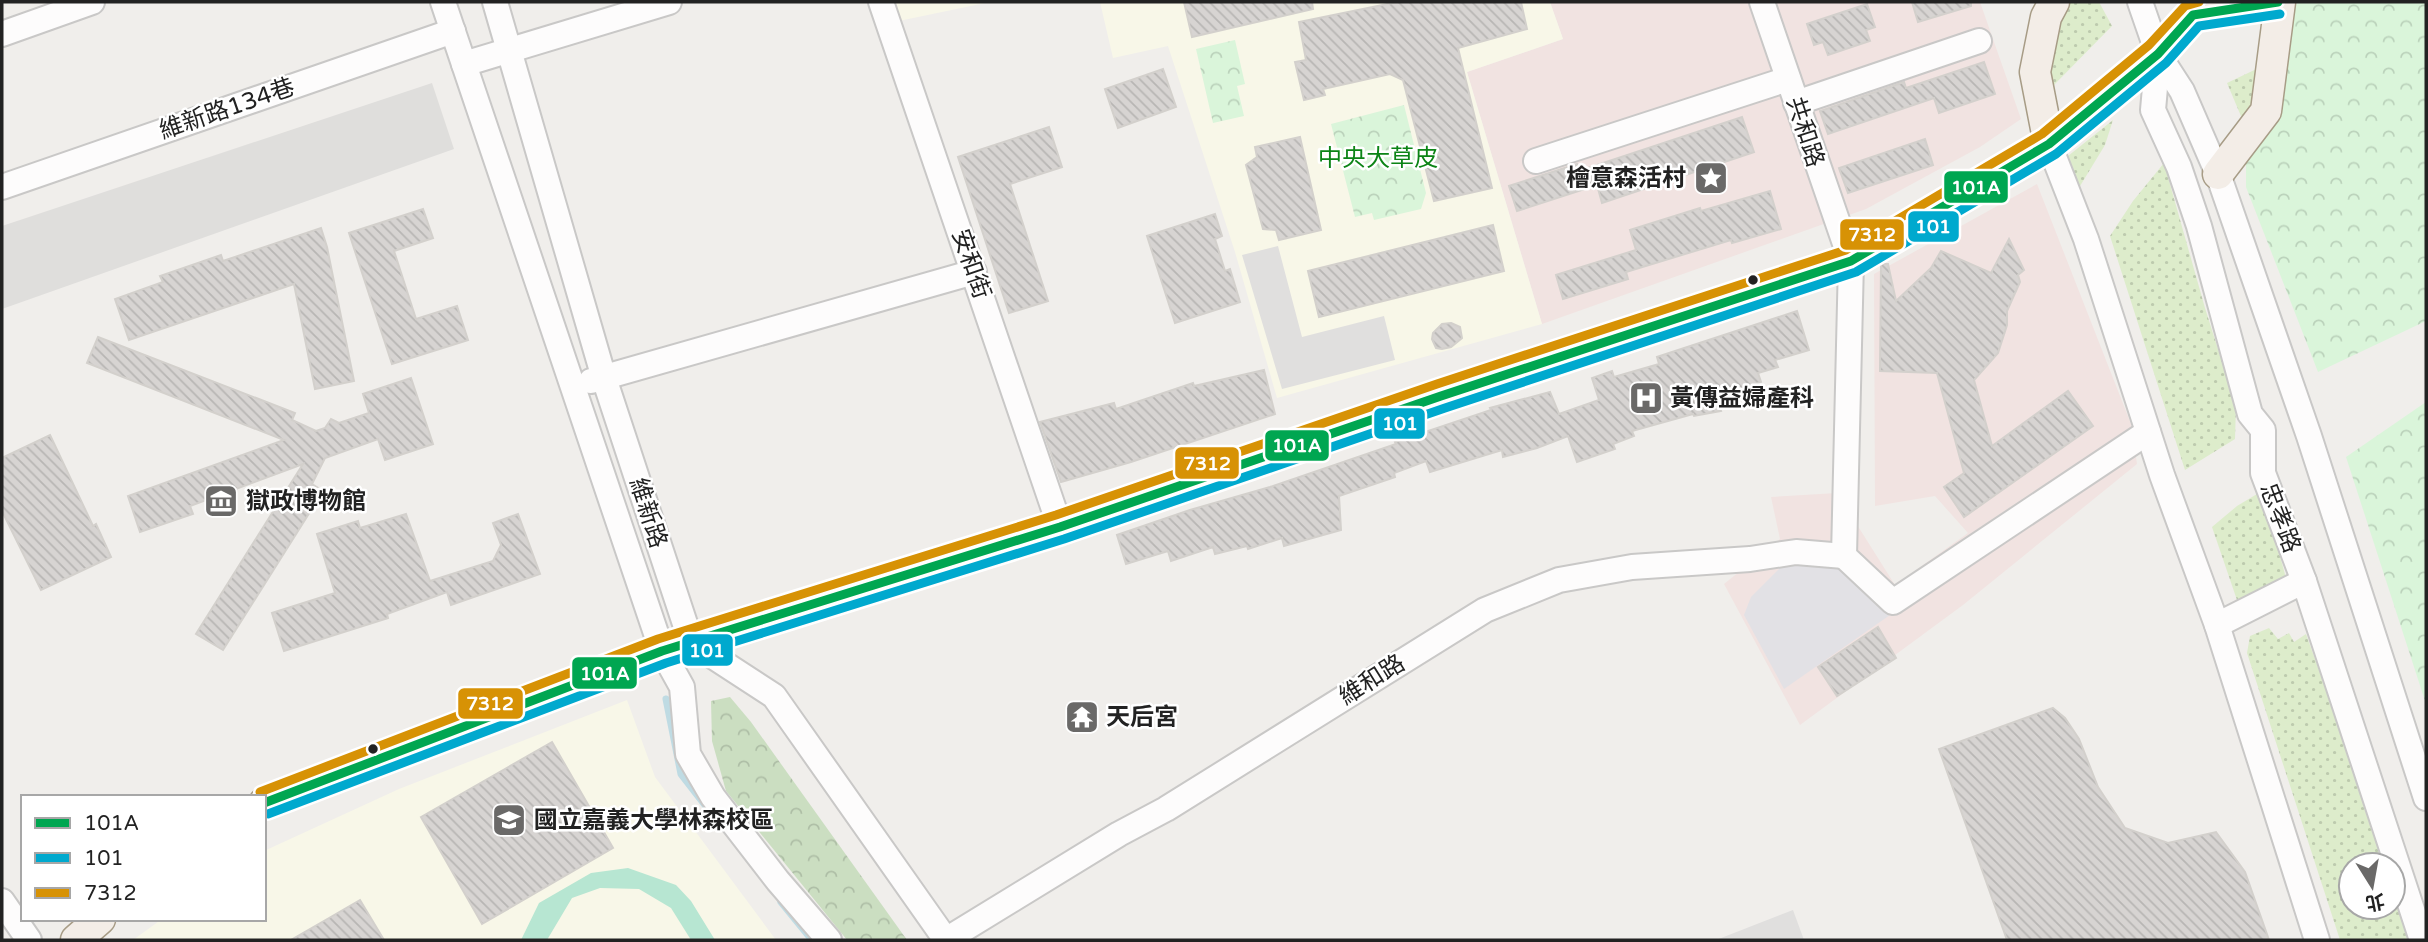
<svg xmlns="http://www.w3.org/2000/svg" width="2428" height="942" font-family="'Varela Round','Noto Sans TC',sans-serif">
  <defs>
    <pattern id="grass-dots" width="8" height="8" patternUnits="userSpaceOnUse" patternTransform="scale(1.75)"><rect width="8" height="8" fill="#ddeccb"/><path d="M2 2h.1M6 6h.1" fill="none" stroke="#bdcaae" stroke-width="1.8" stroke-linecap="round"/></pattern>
    <pattern id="forest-crowns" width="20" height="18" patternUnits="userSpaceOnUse" patternTransform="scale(1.75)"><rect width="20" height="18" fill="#cbdec1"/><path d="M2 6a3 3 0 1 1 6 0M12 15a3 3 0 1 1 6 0" fill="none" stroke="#aebea6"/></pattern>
    <pattern id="park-crowns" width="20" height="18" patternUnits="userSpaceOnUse" patternTransform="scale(1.75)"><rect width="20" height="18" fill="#daf5da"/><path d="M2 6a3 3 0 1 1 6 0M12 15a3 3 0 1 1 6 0" fill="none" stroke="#bbd2bb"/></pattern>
    <pattern id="building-back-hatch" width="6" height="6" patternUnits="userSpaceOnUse" patternTransform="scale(1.75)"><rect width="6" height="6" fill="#d7d4d2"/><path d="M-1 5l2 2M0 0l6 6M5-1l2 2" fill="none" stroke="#b8b6b4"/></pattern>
  </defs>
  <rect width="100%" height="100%" fill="#f0eeeb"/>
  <!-- residential -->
  <polygon fill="#dfdedc" points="432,83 454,149 2,309 2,226"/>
  <!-- commercial -->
  <g fill="#f1e3e1">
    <polygon points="1550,2 1980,2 2021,119 1980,147 1866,209 1542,324 1467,72 1563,39"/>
    <polygon points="2037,184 2131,424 2137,464 1963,605 1800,725 1724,584 1780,539 1771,497 1837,493 1895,585 1968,533 1935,496 1875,506 1874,274"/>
  </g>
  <!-- education -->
  <g fill="#f8f7e8">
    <polygon points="888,2 990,2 894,22"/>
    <polygon points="1100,2 1550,2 1563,39 1467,72 1542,324 1277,398 1235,252 1168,46 1113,58"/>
    <polygon points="627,700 655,777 776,940 133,940 162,919 264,919 264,851 399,789"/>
  </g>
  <!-- grass -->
  <g fill="url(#grass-dots)">
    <polygon points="2067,2 2099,2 2112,26 2052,87 2044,56"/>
    <polygon points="2267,64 2246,128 2227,83"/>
    <polygon points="2113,120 2105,145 2077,191 2063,160"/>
    <polygon points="2164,163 2205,308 2236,406 2235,439 2185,470 2110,236 2133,201"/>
    <polygon points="2262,491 2286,578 2238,603 2212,527 2237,506"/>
    <polygon points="2269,628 2278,639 2289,633 2294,642 2306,634 2389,865 2351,865 2351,907 2393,907 2393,877 2414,940 2340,940 2247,653 2250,636"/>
  </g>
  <!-- forest -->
  <polygon fill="url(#forest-crowns)" points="730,697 751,722 907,940 847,940 726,791 712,741 711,701"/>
  <!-- park -->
  <g fill="url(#park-crowns)">
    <polygon points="2300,2 2426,2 2426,321 2318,372 2246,187 2246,147 2293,6"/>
    <polygon points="1235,40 1245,84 1237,86 1244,116 1213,123 1196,49"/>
    <polygon points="1404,105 1426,193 1421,209 1374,220 1372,213 1355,217 1331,124"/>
    <polygon points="2426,402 2426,704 2346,457"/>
  </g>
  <!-- pitch -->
  <polygon fill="#b7e6d2" points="628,868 676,885 691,901 715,940 691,940 671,908 639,889 600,888 572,898 547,940 521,940 539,903 591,873"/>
  <!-- parking -->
  <g fill="#e0dfde">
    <polygon points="1278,246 1302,337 1384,316 1395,360 1282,389 1242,255"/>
    <polygon points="1793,910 1804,940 1716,940"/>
  </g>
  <!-- plaza -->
  <polygon fill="#e2e1e5" points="1796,552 1844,556 1900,608 1784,689 1744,615 1751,597"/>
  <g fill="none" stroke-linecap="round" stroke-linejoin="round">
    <!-- stream -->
    <g stroke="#bfdbe3" stroke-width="7">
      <polyline points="666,699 681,774 705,805"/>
      <polyline points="781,902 812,940"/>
    </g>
  </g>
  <!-- building -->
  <g fill="url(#building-back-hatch)" stroke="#d3d0cc" stroke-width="2">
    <polygon points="1184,2 1312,2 1313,9 1192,37"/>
    <polygon points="1397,2 1521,2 1527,29 1458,48 1492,188 1434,201 1403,80 1390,74 1323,89 1325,95 1304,100 1295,62 1306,60 1299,22"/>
    <polygon points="1912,2 1971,2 1971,6 1918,22"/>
    <polygon points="1867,4 1875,27 1866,30 1870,41 1828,55 1823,42 1814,45 1807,24"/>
    <polygon points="1984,62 1995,94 1939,113 1934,98 1828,134 1820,111 1904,82 1906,88"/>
    <polygon points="1163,69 1176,107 1118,128 1105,89"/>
    <polygon points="1742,117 1754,152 1602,203 1597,185 1517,211 1509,186 1577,164 1579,171"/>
    <polygon points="1049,127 1062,167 1010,184 1048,301 1009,313 958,157"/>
    <polygon points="1300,137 1321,230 1279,240 1276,230 1263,229 1246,165 1257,157 1255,147"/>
    <polygon points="1925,139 1933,165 1848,193 1839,168"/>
    <polygon points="1770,191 1781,229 1732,243 1731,240 1626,272 1628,279 1563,299 1556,275 1636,250 1630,230 1700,208 1701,211"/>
    <polygon points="423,209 433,238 394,251 416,319 457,306 468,340 392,364 349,233"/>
    <polygon points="1215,214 1222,236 1215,239 1225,271 1230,269 1240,302 1175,323 1147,236"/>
    <polygon points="1493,225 1504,271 1319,317 1308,271"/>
    <polygon points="321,228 327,247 354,381 315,389 294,284 129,340 115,299 163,282 160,276 221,255 223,261"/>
    <polygon points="2009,239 2024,270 2018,275 2020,282 2007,311 2007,325 1998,353 1974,380 1992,446 2068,391 2093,426 1964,517 1944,487 1964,473 1937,373 1880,371 1881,264 1888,264 1896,301 1931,268 1941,251 1991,273"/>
    <polygon points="1797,311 1809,350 1775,360 1778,367 1758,373 1761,382 1747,387 1748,389 1716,398 1721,411 1694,416 1693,414 1632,431 1634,436 1613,444 1615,449 1577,462 1568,436 1537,448 1503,457 1502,450 1430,472 1426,461 1394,473 1395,477 1339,496 1341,530 1284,546 1282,538 1248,549 1247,546 1215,554 1213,547 1171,561 1168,551 1126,564 1117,535 1190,510 1270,487 1396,444 1395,442 1491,410 1490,408 1550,392 1559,414 1599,400 1592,378 1612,371 1614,377 1659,364 1657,357"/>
    <polygon points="1451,323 1460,327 1462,338 1451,347 1442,349 1436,348 1432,339 1433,333 1442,324"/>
    <polygon points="98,337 295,413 292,420 316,431 325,428 331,419 339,423 369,413 363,394 411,378 433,444 385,460 378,439 325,458 312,484 320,489 320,496 223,650 196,634 303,464 190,506 193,514 140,532 128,496 284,440 87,363"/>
    <polygon points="1264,370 1275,414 1131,462 1061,482 1040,422 1114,403 1116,409 1193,383 1194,386"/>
    <polygon points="50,435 93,526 96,524 111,557 41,590 2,511 2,458"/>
    <polygon points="406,514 430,581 493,561 501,545 493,523 518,514 540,574 451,605 447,592 387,614 388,618 284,651 272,613 335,593 317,534 358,521 360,528"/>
    <polygon points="1878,627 1896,658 1837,696 1818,667"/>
    <polygon points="2053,708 2065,718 2079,739 2098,787 2125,828 2168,843 2216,832 2245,872 2269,940 2007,940 1939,749"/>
    <polygon points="552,742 613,848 482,924 421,817"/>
    <polygon points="360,900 384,940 291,940 329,918"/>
  </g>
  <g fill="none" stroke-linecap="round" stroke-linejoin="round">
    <!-- minor casing -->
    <g stroke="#c9c8c7" stroke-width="28">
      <g id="minor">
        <polyline points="443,2 662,651 682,687 688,754 713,797 778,881 829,940"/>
        <polyline points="495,2 604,378 691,642 774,696 946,940"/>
        <polyline points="881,2 1060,527"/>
        <polyline points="1762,2 1851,261 1844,556 1893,602 2148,432"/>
        <polyline points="2140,2 2158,54 2182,91 2218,174 2309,436 2426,798"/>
        <polyline points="2,34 92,2"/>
        <polyline points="2158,54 2153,110 2179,167 2199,226 2250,414 2263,430 2263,473 2304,581 2422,940"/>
        <polyline points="464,64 669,2"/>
        <polyline points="1796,103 1979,41"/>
        <polyline points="2049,144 2086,239 2162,475 2217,625 2317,940"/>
        <polyline points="1536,161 1788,79"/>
        <polyline points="2,187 453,31"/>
        <polyline points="591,381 974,272"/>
        <polyline points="2217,625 2304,581"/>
        <polyline points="2,901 29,940"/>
        <polyline points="946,940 1119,834 1166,809 1485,610 1559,580 1632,567 1750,559 1796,552 1844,556"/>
      </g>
    </g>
    <!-- major casing -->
    <g stroke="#a79c86" stroke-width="33">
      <g id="major">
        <polyline points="2193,15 2278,2"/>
        <polyline points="2049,144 2035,72 2046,17 2054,2"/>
        <polyline points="2218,174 2266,111 2280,2"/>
        <polyline points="264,803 662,651 1060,527 1441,396 1851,261 2049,144 2158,54 2193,15 2196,2"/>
        <polyline points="76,940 100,919"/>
      </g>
    </g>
    <!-- minor -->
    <use href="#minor" stroke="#fdfcfc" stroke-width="24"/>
    <!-- major -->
    <use href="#major" stroke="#f3ede7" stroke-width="30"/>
    <!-- bus-1 casing -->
    <g stroke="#fff" stroke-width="14">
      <polyline id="bus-1" points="264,803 662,651 1060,527 1441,396 1851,261 2049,144 2158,54 2193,15 2278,2"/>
    </g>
    <!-- bus-2 casing -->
    <g stroke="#fff" stroke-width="14">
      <polyline id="bus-2" points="268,814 666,663 1064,539 1445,408 1856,272 2056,154 2166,63 2199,26 2280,14"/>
    </g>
    <!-- bus-3 casing -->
    <g stroke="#fff" stroke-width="14">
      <polyline id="bus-3" points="260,792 658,639 1056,515 1437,384 1846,250 2042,134 2149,45 2185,6 2199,2"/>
    </g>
    <!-- bus-1 -->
    <use href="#bus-1" stroke="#00a651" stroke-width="9"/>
    <!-- bus-2 -->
    <use href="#bus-2" stroke="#00a9ce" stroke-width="9"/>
    <!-- bus-3 -->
    <use href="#bus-3" stroke="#d79205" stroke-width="9"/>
  </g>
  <!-- icons -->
  <defs>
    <g id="sight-square" transform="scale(1.75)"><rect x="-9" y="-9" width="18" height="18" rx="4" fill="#6a6968" stroke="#fff"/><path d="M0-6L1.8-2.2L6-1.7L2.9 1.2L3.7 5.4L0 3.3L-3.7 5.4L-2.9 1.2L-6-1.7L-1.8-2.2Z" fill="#fff"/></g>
    <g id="hospital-square" transform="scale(1.75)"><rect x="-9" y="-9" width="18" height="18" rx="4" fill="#6a6968" stroke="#fff"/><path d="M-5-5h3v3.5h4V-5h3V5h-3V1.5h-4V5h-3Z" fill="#fff"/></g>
    <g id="museum-square" transform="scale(1.75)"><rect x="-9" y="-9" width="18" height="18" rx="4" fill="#6a6968" stroke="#fff"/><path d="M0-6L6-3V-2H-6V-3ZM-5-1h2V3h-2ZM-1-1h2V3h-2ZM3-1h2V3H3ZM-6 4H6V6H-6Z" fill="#fff"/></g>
    <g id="temple-square" transform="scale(1.75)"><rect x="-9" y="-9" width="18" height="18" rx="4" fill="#6a6968" stroke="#fff"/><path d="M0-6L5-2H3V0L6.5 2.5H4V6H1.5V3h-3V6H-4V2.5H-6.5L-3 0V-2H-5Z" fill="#fff"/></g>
    <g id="university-square" transform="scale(1.75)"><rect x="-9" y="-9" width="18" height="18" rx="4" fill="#6a6968" stroke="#fff"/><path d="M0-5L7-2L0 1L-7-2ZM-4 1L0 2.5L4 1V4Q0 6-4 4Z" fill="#fff"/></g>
  </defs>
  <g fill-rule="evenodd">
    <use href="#sight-square" x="1711" y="178"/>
    <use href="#hospital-square" x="1646" y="398"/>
    <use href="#museum-square" x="221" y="501"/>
    <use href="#temple-square" x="1082" y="717"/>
    <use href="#university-square" x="509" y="820"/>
  </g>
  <!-- markers -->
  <g fill="#222" stroke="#fff" stroke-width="2.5">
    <circle cx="1753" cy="280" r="6"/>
    <circle cx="373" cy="749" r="6"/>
  </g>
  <g text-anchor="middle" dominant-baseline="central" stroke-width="5" stroke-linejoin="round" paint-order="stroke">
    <!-- street labels -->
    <g font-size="24" fill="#222" stroke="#fff">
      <text transform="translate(227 109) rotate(-19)">維新路134巷</text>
      <text transform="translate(1805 132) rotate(72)">共和路</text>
      <text transform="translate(971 264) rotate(71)">安和街</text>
      <text transform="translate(648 513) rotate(72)">維新路</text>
      <text transform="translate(2280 518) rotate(69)">忠孝路</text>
      <text transform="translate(1372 680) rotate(-32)">維和路</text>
    </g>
    <!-- park labels -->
    <g font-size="24" fill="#0c8416" stroke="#fff">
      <text x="1378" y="158">中央大草皮</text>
    </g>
    <!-- poi labels -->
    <g font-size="24" font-weight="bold" fill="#222" stroke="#fff" text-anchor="start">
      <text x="1686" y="178" text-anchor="end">檜意森活村</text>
      <text x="1670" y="398">黃傳益婦產科</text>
      <text x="246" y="501">獄政博物館</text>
      <text x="1106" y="717">天后宮</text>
      <text x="534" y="820">國立嘉義大學林森校區</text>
    </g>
  </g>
  <g stroke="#fff" stroke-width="2.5">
    <rect x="1943" y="170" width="66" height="34" rx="7" fill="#00a651"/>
    <rect x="1907" y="210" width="53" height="33" rx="7" fill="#00a9ce"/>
    <rect x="1839" y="218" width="66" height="33" rx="7" fill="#d79205"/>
    <rect x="1373" y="407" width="53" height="33" rx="7" fill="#00a9ce"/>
    <rect x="1264" y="429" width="66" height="33" rx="7" fill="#00a651"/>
    <rect x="1174" y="446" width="66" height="34" rx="7" fill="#d79205"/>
    <rect x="681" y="633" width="53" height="34" rx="7" fill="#00a9ce"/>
    <rect x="571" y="656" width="67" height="34" rx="7" fill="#00a651"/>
    <rect x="457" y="687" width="67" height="33" rx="7" fill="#d79205"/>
  </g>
  <g font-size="19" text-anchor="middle" font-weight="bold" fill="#fff">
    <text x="1976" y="194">101A</text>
    <text x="1933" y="233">101</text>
    <text x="1872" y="241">7312</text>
    <text x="1400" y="430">101</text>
    <text x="1297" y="452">101A</text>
    <text x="1207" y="470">7312</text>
    <text x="707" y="657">101</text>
    <text x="605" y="680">101A</text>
    <text x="490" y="710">7312</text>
  </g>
  <!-- border -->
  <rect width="2428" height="942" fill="none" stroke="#222222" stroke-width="7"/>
  <!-- legend -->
  <rect x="21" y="795" width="245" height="126" fill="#ffffff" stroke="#a7a7a7" stroke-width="2"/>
  <rect x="35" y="818" width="35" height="10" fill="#00a651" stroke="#a7a7a7" stroke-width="2"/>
  <text x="84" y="830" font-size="21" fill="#222222">101A</text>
  <rect x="35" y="853" width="35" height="10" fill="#00a9ce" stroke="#a7a7a7" stroke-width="2"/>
  <text x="84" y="865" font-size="21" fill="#222222">101</text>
  <rect x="35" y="888" width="35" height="10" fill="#d79205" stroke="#a7a7a7" stroke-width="2"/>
  <text x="84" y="900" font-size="21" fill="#222222">7312</text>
  <!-- north arrow -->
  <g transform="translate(2372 886) rotate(169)"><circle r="33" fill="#ffffff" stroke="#a7a7a7" stroke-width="2"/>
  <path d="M0-5L12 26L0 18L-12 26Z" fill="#6a6968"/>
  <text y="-10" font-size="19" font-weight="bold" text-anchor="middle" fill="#222222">北</text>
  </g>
</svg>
